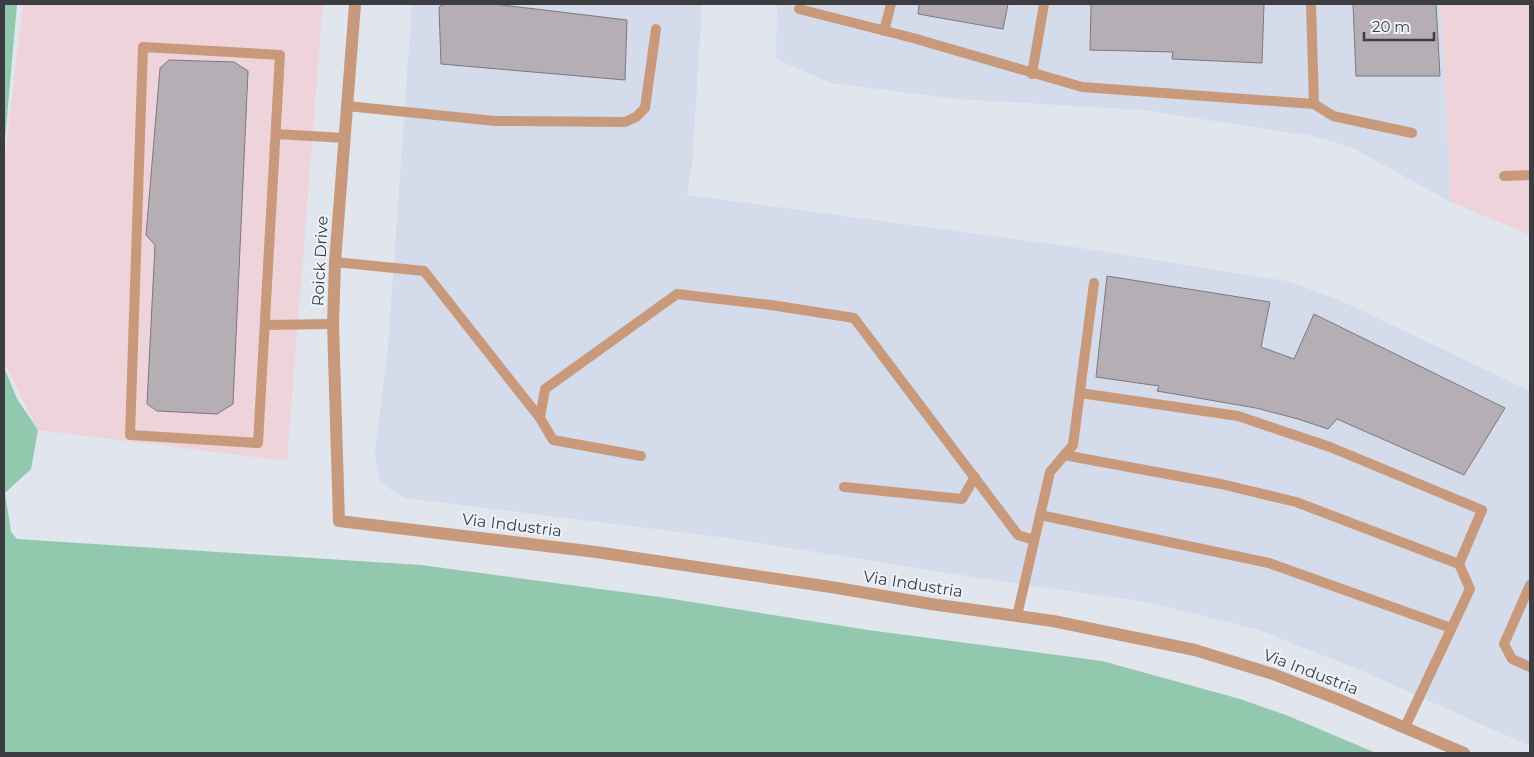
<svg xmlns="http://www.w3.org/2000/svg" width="1534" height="757" font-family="Montserrat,sans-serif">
  <rect width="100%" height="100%" fill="#e1e5ed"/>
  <!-- built -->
  <g fill="#d4dceb">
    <polygon points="412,4 702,4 692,165 687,195 1067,246 1286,281 1335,298 1530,391 1530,746 1360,670 1256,629 1147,602 999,581 727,538 406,498 394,492 380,481 376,466 375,450 388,346"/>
    <polygon points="777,4 1441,4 1451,202 1351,147 1313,136 1143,110 957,99 831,83 776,59"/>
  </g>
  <!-- industrial -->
  <g fill="#eed4da">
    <polygon points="23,4 323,4 287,461 38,430 4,362 4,165"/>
    <polygon points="1441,4 1530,4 1530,235 1451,202"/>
  </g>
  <!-- green -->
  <g fill="#91c8ae">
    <polygon points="4,4 17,4 4,151"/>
    <polygon points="4,367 17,399 38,430 31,469 5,493 11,532 17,539 421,565 660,597 868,630 1102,661 1240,699 1286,715 1376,753 4,753"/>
  </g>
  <!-- building -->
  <g fill="#b5aeb5" stroke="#7e777d">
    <polygon points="445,4 494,4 627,20 625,80 441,64 439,7"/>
    <polygon points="919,4 1008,4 1003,29 918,14"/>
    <polygon points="1091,4 1264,4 1262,63 1172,59 1173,52 1090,50"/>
    <polygon points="1353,4 1436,4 1440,76 1356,76"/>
    <polygon points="169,60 234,62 248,71 233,404 217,414 157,411 147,404 155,245 146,235 160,68"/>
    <polygon points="1107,276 1270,302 1261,347 1294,359 1314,314 1505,408 1464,475 1337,419 1328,429 1298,419 1256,408 1157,391 1159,386 1096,377"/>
  </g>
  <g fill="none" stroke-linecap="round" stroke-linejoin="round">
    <!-- service -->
    <g stroke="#c89a7b" stroke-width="10">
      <polyline points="1311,4 1314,104"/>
      <polyline points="799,9 913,38 1082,87 1314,104 1333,116 1412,133"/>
      <polyline points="884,31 891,4"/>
      <polygon points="143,47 280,55 258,443 130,435"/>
      <polyline points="1032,74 1044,4"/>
      <polyline points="347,106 495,121 625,122 636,117 645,108 656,29"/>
      <polyline points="276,134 345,138"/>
      <polyline points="1504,176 1530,175"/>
      <polyline points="335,262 424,271 540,418 545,389 677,294 771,305 854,318 1018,535 1034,540"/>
      <polyline points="265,325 333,324"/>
      <polyline points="1080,393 1238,416 1330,447 1482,510 1459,564 1470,589 1405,727"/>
      <polyline points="540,418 553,440 641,456"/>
      <polyline points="1064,455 1221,484 1296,502 1459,564"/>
      <polyline points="844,487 962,499 975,477"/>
      <polyline points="1040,515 1269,563 1451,628"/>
      <polyline points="1530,585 1504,644 1512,659 1530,667"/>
      <polyline points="1017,616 1050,472 1073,445 1094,283"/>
    </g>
    <!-- tertiary -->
    <polyline stroke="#c89a7b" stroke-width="12" points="355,4 335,262 333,324 339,521 596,552 831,587 931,604 1053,621 1195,650 1273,674 1340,700 1464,753"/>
  </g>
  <g text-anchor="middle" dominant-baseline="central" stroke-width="4" stroke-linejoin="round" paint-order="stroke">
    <!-- street labels -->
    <g font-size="16" fill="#3b3d40" stroke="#eef3fb">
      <text transform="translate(320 261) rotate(-87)">Roick Drive</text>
      <text transform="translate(512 525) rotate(7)">Via Industria</text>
      <text transform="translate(913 584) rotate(9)">Via Industria</text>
      <text transform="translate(1311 672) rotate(21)">Via Industria</text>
    </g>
  </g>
  <!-- border -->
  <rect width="1534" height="757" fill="none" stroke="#3b3d40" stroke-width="10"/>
  <!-- scale -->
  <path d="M1364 32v8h70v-8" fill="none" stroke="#3b3d40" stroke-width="2.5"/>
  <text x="1372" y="32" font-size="15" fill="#3b3d40" stroke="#eef3fb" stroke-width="4" paint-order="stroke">20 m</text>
</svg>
